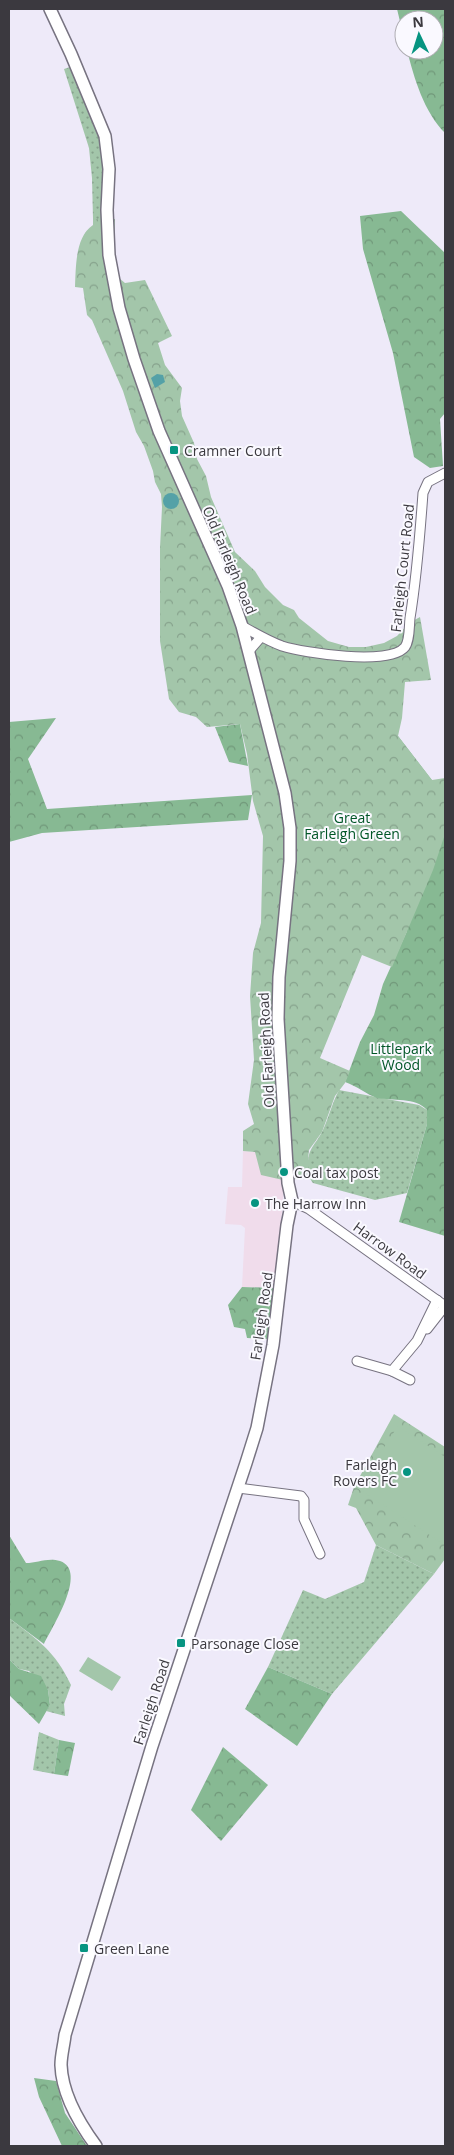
<svg xmlns="http://www.w3.org/2000/svg" width="454" height="2155" font-family="'Open Sans',sans-serif">
  <defs>
    <pattern id="grass-dots" width="8" height="8" patternUnits="userSpaceOnUse" patternTransform="scale(1.25)"><rect width="8" height="8" fill="#a3c6aa"/><path d="M2 2h.1M6 6h.1" fill="none" stroke="#86a28c" stroke-width="1.8" stroke-linecap="round"/></pattern>
    <pattern id="forest-crowns" width="20" height="18" patternUnits="userSpaceOnUse" patternTransform="scale(1.25)"><rect width="20" height="18" fill="#87b993"/><path d="M2 6a3 3 0 1 1 6 0M12 15a3 3 0 1 1 6 0" fill="none" stroke="#709779"/></pattern>
    <pattern id="park-crowns" width="20" height="18" patternUnits="userSpaceOnUse" patternTransform="scale(1.25)"><rect width="20" height="18" fill="#a3c6aa"/><path d="M2 6a3 3 0 1 1 6 0M12 15a3 3 0 1 1 6 0" fill="none" stroke="#86a28c"/></pattern>
  </defs>
  <rect width="100%" height="100%" fill="#eeeaf9"/>
  <!-- commercial -->
  <polygon fill="#f0dceb" points="243,1151 255,1152 283,1180 283,1203 280,1229 282,1231 277,1288 242,1287 245,1228 241,1225 225,1224 228,1187 242,1187"/>
  <!-- grass -->
  <g fill="url(#grass-dots)">
    <polygon points="70,67 98,129 104,153 103,219 93,219 92,178 89,148 64,69"/>
    <path d="M339,1090l80,15 8,5v14l-20,69 -32,7 -62,-17c-4,-5 -4,-8 -5,-15 -1,-20 7,-22 15,-38 6,-13 9,-27 16,-40z"/>
    <polygon points="376,1545 434,1574 332,1694 268,1667 303,1590 325,1599 364,1582"/>
    <path d="M9,1618c29,22 46,33 62,67l-7,19 1,12 -19,-5 4,-6 -2,-15 -19,-19 -10,-2 -10,-10z"/>
    <polygon points="39,1732 59,1740 54,1774 33,1770"/>
  </g>
  <!-- forest -->
  <g fill="url(#forest-crowns)">
    <path d="M397,9h48v124c-21,-21 -31,-55 -38,-83h27v-30h-30v18z"/>
    <polygon points="401,211 445,253 445,413 440,419 443,466 430,468 414,457 393,353 363,249 360,216"/>
    <polygon points="56,718 28,759 47,809 252,795 248,820 42,833 9,842 9,722"/>
    <polygon points="240,724 248,766 229,762 215,727"/>
    <path d="M398,736l40,52 7,6v442l-46,-14 28,-98v-14c-11,-13 -35,-9 -50,-12 -11,-4 -20,-12 -32,-16l15,-40 14,-27 9,-31 24,-53z"/>
    <polygon points="242,1287 277,1288 269,1339 247,1338 245,1329 234,1327 228,1305"/>
    <path d="M9,1535l17,28c11,0 22,-6 34,-2 29,10 -9,68 -16,83l-35,-26z"/>
    <polygon points="9,1659 19,1669 41,1676 48,1690 50,1705 39,1724 9,1695"/>
    <polygon points="268,1667 332,1694 297,1746 245,1709"/>
    <polygon points="59,1740 75,1743 68,1776 54,1774"/>
    <polygon points="223,1747 268,1785 221,1841 191,1810"/>
    <polygon points="34,2078 56,2081 65,2113 87,2146 62,2146 39,2097"/>
  </g>
  <!-- park -->
  <g fill="url(#park-crowns)">
    <path d="M93,219h22l-1,38 5,21 6,5 20,-3 27,56 -14,7 7,22 17,23 -2,13 2,15 12,27 3,16 9,17 5,21 24,55 20,19 10,16 18,18 11,5 5,8 29,23 21,6h17l18,-4 13,-7 12,-13 11,-6 11,63 -26,2 -3,36 -4,18 34,44 13,-2v56l-12,36 -41,97 -30,-12 -42,103 30,13 -5,12 -10,13 -13,36 -13,18 -1,9 1,19 -26,2 -22,-5 -6,-23 -12,-1v-20l11,-7 -6,-20 6,-44 -4,-64 3,-43 8,-30 2,-87 -10,-35 -6,-47 -7,-30 -33,3 -11,-10 -17,-5 -10,-13 -9,-58v-93l2,-41 -1,-13 -6,-12 -2,-11 -9,-25 -8,-14 -13,-41 -31,-71 -5,-5 -4,-27 -8,-1c1,-20 0,-50 18,-62z"/>
    <polygon points="394,1414 445,1447 445,1559 434,1574 376,1545 356,1508 348,1505 354,1487"/>
  </g>
  <!-- pitch -->
  <g fill="#a3c6aa">
    <polygon points="398,1426 445,1457 445,1545 357,1488"/>
    <polygon points="88,1657 121,1677 112,1691 79,1671"/>
  </g>
  <!-- water -->
  <g fill="#54a1a7">
    <polygon points="157,374 163,375 165,382 155,388 151,378"/>
    <circle cx="171" cy="501" r="8"/>
  </g>
  <g fill="none" stroke-linecap="round" stroke-linejoin="round">
    <!-- minor casing -->
    <g stroke="#777381" stroke-width="11">
      <g id="minor">
        <path d="M242,626c13,7 26,15 40,20 22,7 108,20 123,1 5,-7 4,-20 5,-29 7,-42 10,-84 13,-125l5,-11 17,-9"/>
        <polyline points="249,651 261,637"/>
        <polyline points="292,1201 309,1209 445,1306"/>
        <polyline points="427,1329 445,1306"/>
        <polyline points="357,1361 392,1371 410,1380"/>
        <polyline points="392,1371 417,1341 437,1300"/>
        <polyline points="238,1488 301,1496 304,1500 304,1519 320,1554"/>
      </g>
    </g>
    <!-- tertiary casing -->
    <g stroke="#777381" stroke-width="14">
      <path id="tertiary" d="M50,9l21,45 34,82 4,33 -2,41 2,45 10,53 15,51 25,72 69,155 14,40 43,167 5,35v33l-11,116 -1,42 10,164 4,18 -5,24 -14,120 -16,83 -11,35 -94,283 -87,289c-1,10 -4,20 -4,30 1,30 18,58 35,81"/>
    </g>
    <!-- minor -->
    <use href="#minor" stroke="#fff" stroke-width="9"/>
    <!-- tertiary -->
    <use href="#tertiary" stroke="#fff" stroke-width="11"/>
  </g>
  <!-- markers -->
  <g fill="#069481" stroke="#faf9ff" stroke-width="2">
    <rect x="169" y="445" width="10" height="10" rx="2.5"/>
    <circle cx="284" cy="1172" r="5"/>
    <circle cx="255" cy="1203" r="5"/>
    <circle cx="407" cy="1472" r="5"/>
    <rect x="176" y="1638" width="10" height="10" rx="2.5"/>
    <rect x="79" y="1943" width="10" height="10" rx="2.5"/>
  </g>
  <g text-anchor="middle" dominant-baseline="central" stroke-width="4" stroke-linejoin="round" paint-order="stroke">
    <!-- poi labels -->
    <g font-size="14" fill="#3b393f" stroke="#faf9ff" text-anchor="start">
      <text x="184" y="450">Cramner Court</text>
      <text x="294" y="1172">Coal tax post</text>
      <text x="265" y="1203">The Harrow Inn</text>
      <text x="397" y="1464" text-anchor="end">Farleigh<tspan x="397" dy="16">Rovers FC</tspan></text>
      <text x="191" y="1643">Parsonage Close</text>
      <text x="94" y="1948">Green Lane</text>
    </g>
    <!-- street labels -->
    <g font-size="14" fill="#3b393f" stroke="#faf9ff">
      <text transform="translate(230 560) rotate(67)">Old Farleigh Road</text>
      <text transform="translate(402 568) rotate(-84)">Farleigh Court Road</text>
      <text transform="translate(266 1050) rotate(-93)">Old Farleigh Road</text>
      <text transform="translate(390 1250) rotate(36)">Harrow Road</text>
      <text transform="translate(261 1316) rotate(-82)">Farleigh Road</text>
      <text transform="translate(151 1702) rotate(-72)">Farleigh Road</text>
    </g>
    <!-- park labels -->
    <g font-size="14" fill="#005627" stroke="#faf9ff">
      <text x="352" y="817">Great<tspan x="352" dy="16">Farleigh Green</tspan></text>
      <text x="401" y="1048">Littlepark<tspan x="401" dy="16">Wood</tspan></text>
    </g>
  </g>
  <!-- border -->
  <rect width="454" height="2155" fill="none" stroke="#3b393f" stroke-width="20"/>
  <!-- north arrow -->
  <g transform="translate(419 35) rotate(356)"><circle r="24" fill="#faf9ff" stroke="#aeacb2"/>
  <path d="M0-4L9 19L0 12L-9 19Z" fill="#069481"/>
  <text y="-8" font-size="14" font-weight="bold" text-anchor="middle" fill="#3b393f">N</text>
  </g>
</svg>
